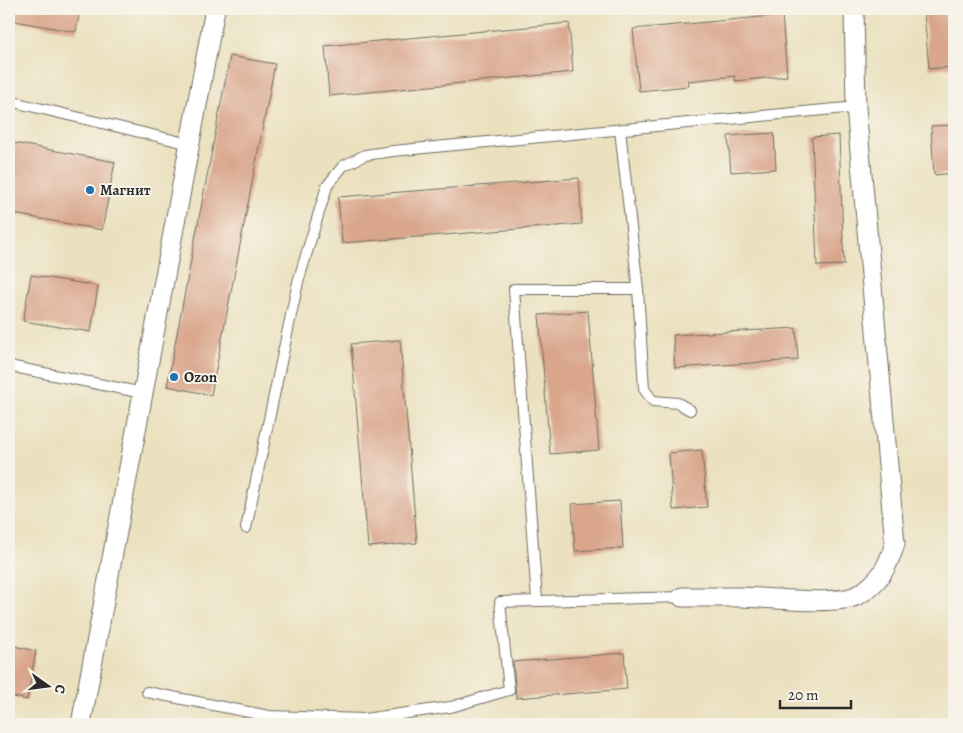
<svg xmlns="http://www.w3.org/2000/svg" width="963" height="733" font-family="Alegreya,serif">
  <rect width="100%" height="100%" fill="#f7f3e8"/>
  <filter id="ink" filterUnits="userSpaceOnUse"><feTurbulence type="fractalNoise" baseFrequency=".02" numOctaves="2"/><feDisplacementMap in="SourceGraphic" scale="10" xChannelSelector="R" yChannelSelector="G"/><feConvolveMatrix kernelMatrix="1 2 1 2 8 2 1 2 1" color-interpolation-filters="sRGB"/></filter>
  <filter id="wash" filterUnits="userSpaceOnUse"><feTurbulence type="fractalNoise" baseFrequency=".0096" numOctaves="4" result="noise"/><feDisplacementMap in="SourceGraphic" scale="20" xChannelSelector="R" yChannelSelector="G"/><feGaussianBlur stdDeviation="1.12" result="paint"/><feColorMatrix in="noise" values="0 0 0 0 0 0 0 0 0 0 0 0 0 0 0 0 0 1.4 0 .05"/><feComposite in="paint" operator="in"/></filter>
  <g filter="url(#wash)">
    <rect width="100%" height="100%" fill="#ebe1bf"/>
    <g id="blocks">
      <!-- building -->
      <g fill="#d9a58b">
        <polygon points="9,9 80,9 76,32 9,20"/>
        <polygon points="954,11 954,67 929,69 924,13"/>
        <polygon points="782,15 787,76 735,81 735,76 688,81 689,86 639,91 633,29"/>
        <polygon points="569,23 573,72 329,96 325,46"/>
        <polygon points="230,56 275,64 211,395 167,386"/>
        <polygon points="954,125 954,173 934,175 931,126"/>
        <polygon points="774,133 776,169 731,172 728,136"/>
        <polygon points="839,135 844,265 817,266 812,137"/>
        <polygon points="9,142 115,162 102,230 9,213"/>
        <polygon points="579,178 582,224 342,243 338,197"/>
        <polygon points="31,275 98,286 91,332 23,321"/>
        <polygon points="588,311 599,450 550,454 539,315"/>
        <polygon points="796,328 798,360 675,368 673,335"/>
        <polygon points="400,340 417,543 368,547 351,344"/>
        <polygon points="702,450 707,507 673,510 669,453"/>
        <polygon points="620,501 623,548 575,551 572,504"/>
        <polygon points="9,645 36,651 27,700 9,696"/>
        <polygon points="624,653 627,689 516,698 513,662"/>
      </g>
    </g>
  </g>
  <g filter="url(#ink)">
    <use href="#blocks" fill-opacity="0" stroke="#6e6b5f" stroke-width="1"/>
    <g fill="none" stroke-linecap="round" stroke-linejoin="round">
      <!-- service casing -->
      <g stroke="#6e6b5f" stroke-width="12">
        <g id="service">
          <polyline points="9,101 190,144"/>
          <polyline points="638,289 644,389 653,401 678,403 690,410"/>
          <polyline points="9,366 143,393"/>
          <polyline points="246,528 298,282 327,186 343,166 365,155 393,151 856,107"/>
          <polyline points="537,600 514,289 638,289 620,130"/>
          <polyline points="147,692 269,716 364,719 451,707 509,690 500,602 682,597"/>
        </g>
      </g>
      <!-- minor casing -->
      <g stroke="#6e6b5f" stroke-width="21">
        <g id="minor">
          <path d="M682,597c21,0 41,0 61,0 26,1 95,9 115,-2 22,-13 29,-27 37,-51l-39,-437 -2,-98"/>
          <polyline points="81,724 215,9"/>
        </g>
      </g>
      <!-- service -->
      <use href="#service" stroke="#fff" stroke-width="10"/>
      <!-- minor -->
      <use href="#minor" stroke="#fff" stroke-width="19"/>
    </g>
  </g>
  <!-- markers -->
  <g fill="#1f6fb2" stroke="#f7f3e8" stroke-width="2">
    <circle cx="90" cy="190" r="5"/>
    <circle cx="174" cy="377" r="5"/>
  </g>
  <g text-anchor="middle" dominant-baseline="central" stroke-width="4" stroke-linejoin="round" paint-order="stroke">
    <!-- poi labels -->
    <g font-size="15" font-weight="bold" fill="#2b2b2b" stroke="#f7f3e8" text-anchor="start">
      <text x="100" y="190">Магнит</text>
      <text x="184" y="377">Ozon</text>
    </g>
  </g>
  <!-- margin -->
  <rect width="963" height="733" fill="none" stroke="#f7f3e8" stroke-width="30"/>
  <!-- north arrow -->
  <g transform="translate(48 686) rotate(104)" stroke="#f7f3e8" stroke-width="4" paint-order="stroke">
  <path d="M0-4L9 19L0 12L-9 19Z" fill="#2b2b2b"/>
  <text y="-8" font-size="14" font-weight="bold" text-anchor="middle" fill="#2b2b2b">С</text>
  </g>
  <!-- scale -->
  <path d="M780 700v8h71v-8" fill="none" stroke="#2b2b2b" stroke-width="2.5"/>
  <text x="788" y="700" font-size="15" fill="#2b2b2b" stroke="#f7f3e8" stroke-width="4" paint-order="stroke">20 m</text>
</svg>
